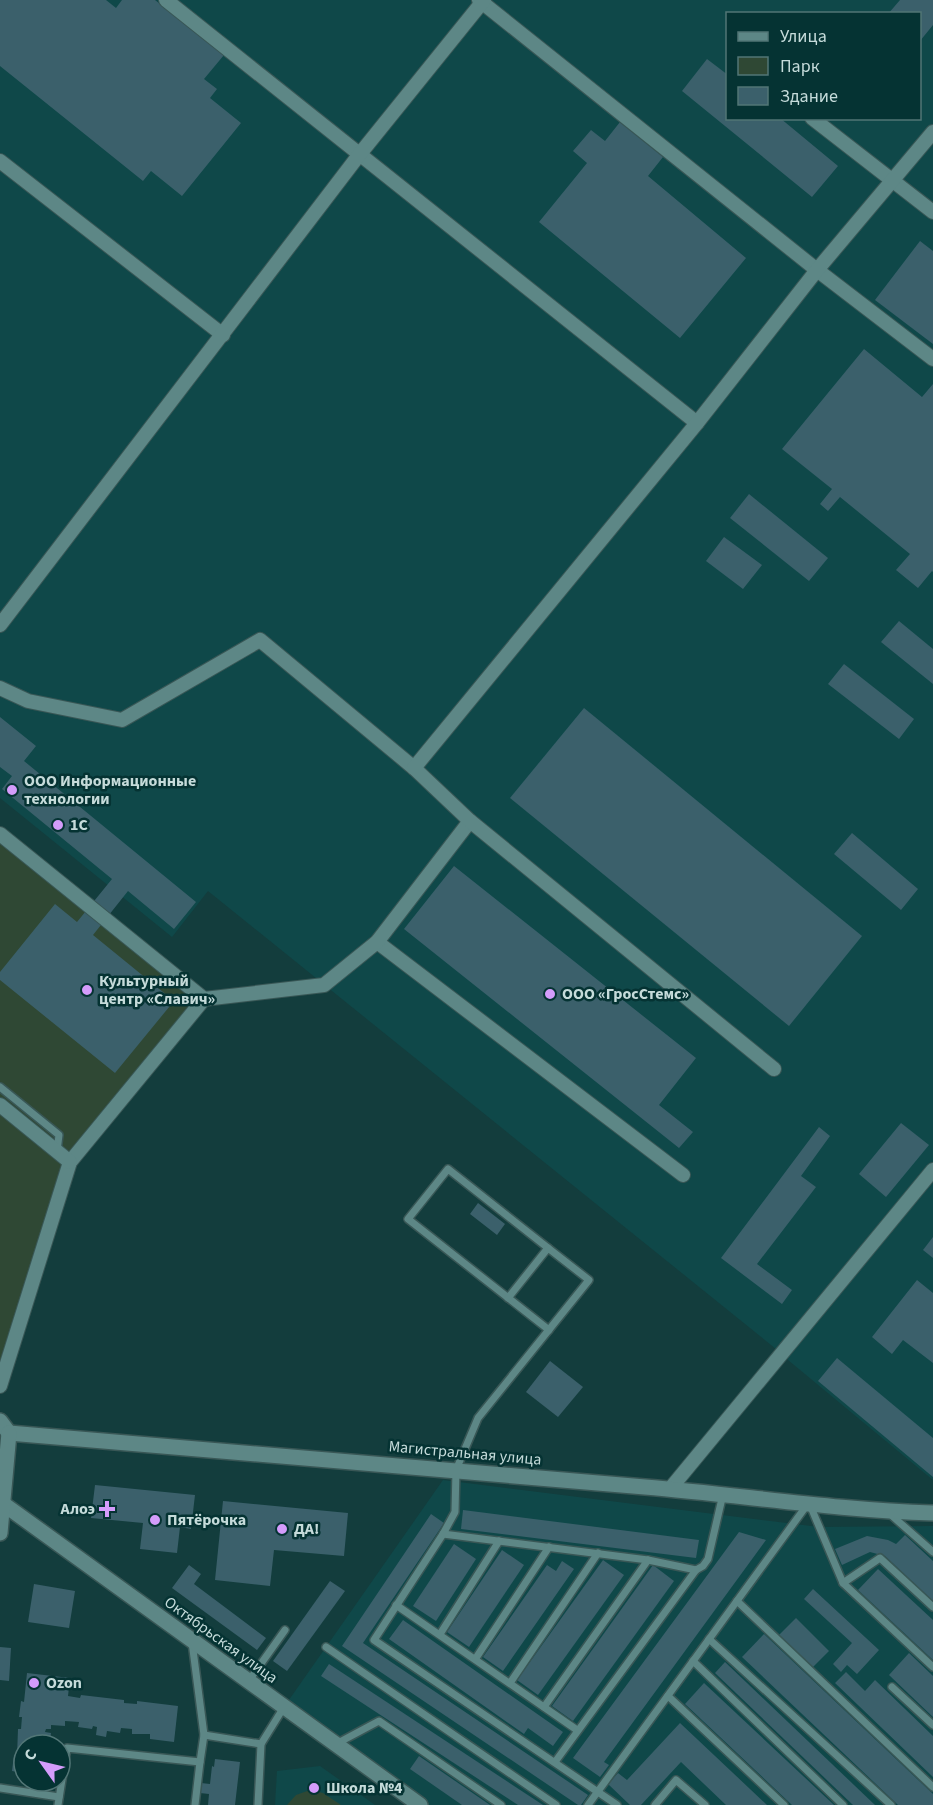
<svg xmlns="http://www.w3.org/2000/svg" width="933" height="1805" font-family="'Source Sans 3',sans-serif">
  <rect width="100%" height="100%" fill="#133d3d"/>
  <!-- built -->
  <g fill="#0f4849" fill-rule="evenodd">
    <path d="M0,0h933v1168l-152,185 -573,-462 -36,46 -172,-139zM728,14h192v104h-192z"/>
    <polygon points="933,1170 933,1480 782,1355"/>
    <polygon points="443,1480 819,1527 933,1526 933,1805 420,1805 284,1707"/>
    <polygon points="320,1766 375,1805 275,1805 277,1771"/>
  </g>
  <!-- green -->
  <g fill="#2f4834">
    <polygon points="0,834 204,999 70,1162 0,1385"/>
    <polygon points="310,1790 323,1793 341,1805 287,1805 296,1795"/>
  </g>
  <!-- building -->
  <g fill="#3b606b">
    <polygon points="0,0 106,0 116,8 122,0 155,0 224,55 204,79 217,89 210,98 241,123 182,196 151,171 143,181 0,66"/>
    <polygon points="900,0 933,0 933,25 920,41 920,14 888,14"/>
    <polygon points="707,59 728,75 728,118 780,118 838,166 812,197 682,91"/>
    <polygon points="620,122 663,157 648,176 746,258 680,338 539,222 587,163 573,151 591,130 605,141"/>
    <polygon points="920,241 933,251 933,344 875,300"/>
    <polygon points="864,349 922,397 933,384 933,572 932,571 918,588 896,570 910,554 840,497 828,511 820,504 832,489 782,449"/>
    <polygon points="749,494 828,558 809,581 730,518"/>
    <polygon points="724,537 762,565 743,589 706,561"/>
    <polygon points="899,621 933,649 933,684 881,642"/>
    <polygon points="844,664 914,719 899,739 828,684"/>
    <polygon points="584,708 862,936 789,1026 510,798"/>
    <polygon points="0,717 36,746 24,761 196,902 174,929 128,891 93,935 174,1001 115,1073 0,980 0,972 55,904 77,922 112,879 2,789 12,776 0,767"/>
    <polygon points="852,833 918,889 901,910 834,854"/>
    <polygon points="454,866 696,1058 659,1105 693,1132 679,1148 404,929"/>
    <polygon points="901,1123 929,1145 886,1197 859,1174"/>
    <polygon points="819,1127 830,1136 801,1176 816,1187 757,1264 792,1290 782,1304 721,1258"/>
    <polygon points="478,1203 505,1224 497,1235 470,1214"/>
    <polygon points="933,1237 933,1258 923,1250"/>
    <polygon points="917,1280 933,1293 933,1363 903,1340 892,1354 872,1337"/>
    <polygon points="837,1358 933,1438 933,1477 818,1381"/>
    <polygon points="550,1361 583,1387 558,1417 526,1392"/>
    <polygon points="95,1485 195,1495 191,1529 180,1527 177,1553 140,1549 143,1523 91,1518"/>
    <polygon points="223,1501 348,1513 344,1556 274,1550 270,1586 215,1580"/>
    <polygon points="463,1510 699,1540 696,1558 461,1529"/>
    <polygon points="431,1514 444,1523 363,1643 588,1795 581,1805 578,1805 342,1646"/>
    <polygon points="739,1532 766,1540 604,1762 609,1765 600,1777 573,1758"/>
    <polygon points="905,1535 933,1561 933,1601 885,1556 870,1552 842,1565 835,1549 867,1536 888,1540 896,1544"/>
    <polygon points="454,1544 476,1559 436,1621 413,1606"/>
    <polygon points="502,1550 524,1565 469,1647 447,1632"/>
    <polygon points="603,1560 624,1575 538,1695 517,1680"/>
    <polygon points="562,1561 574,1569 503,1671 483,1657 547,1565 556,1571"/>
    <polygon points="189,1565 201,1574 194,1584 266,1638 257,1650 172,1588"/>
    <polygon points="653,1565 674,1581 573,1721 552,1706"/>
    <polygon points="878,1569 933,1620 933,1660 858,1590"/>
    <polygon points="330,1581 345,1591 287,1671 273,1661"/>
    <polygon points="34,1584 75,1591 69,1628 28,1622"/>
    <polygon points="813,1589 879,1650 857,1674 847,1665 841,1672 833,1664 852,1643 804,1599"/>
    <polygon points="796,1618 829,1651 812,1668 779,1635"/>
    <polygon points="403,1620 563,1732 553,1746 528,1728 524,1734 389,1639"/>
    <polygon points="764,1634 933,1794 933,1805 898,1805 742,1657"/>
    <polygon points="0,1647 11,1648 9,1681 0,1680"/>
    <polygon points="909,1653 933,1676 933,1717 889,1675"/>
    <polygon points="725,1662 875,1805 853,1805 715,1673"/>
    <polygon points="329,1664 543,1805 518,1805 321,1676"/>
    <polygon points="846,1672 865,1691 875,1680 933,1736 933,1777 835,1683"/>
    <polygon points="27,1673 70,1678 68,1696 80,1698 81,1695 124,1700 124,1703 137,1704 137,1701 178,1706 174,1742 150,1739 150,1734 132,1734 132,1729 121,1728 120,1733 107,1731 106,1737 96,1735 97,1727 93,1726 92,1729 78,1727 79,1722 65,1721 65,1726 51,1725 51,1729 46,1729 45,1732 51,1733 49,1745 24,1745 24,1779 17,1778 18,1772 12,1771 14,1755 17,1756 18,1729 21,1729 22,1717 19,1717 21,1701 24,1702"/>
    <polygon points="704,1683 834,1805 792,1805 685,1704"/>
    <polygon points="680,1723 767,1805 726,1805 681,1762 641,1805 630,1805 608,1784 618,1773 627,1780"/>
    <polygon points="419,1756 490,1805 462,1805 410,1769"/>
    <polygon points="215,1759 240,1762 235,1805 208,1805 209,1794 200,1793 201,1783 210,1784 212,1766 214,1767"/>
  </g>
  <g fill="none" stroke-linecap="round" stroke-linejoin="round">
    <!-- service casing -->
    <g stroke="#395756" stroke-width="10">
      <g id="service">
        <polyline points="0,1087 59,1135 57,1151"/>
        <polyline points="548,1248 448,1169 408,1219 549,1330"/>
        <polyline points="508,1298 548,1248 589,1280 478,1418 456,1470 455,1512 443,1534 374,1640 617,1805"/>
        <polyline points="810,1505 843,1583 933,1667"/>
        <polyline points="890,1514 933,1552"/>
        <polyline points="443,1534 648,1560 696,1570 703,1566 708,1559 723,1494"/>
        <polyline points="843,1583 880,1558 933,1607"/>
        <polyline points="737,1601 933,1787"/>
        <polyline points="396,1605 577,1730"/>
        <polyline points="440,1634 499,1541"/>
        <polyline points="709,1639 891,1805"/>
        <polyline points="326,1647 556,1805"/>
        <polyline points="476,1658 549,1547"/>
        <polyline points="693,1661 843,1805"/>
        <polyline points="248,1682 285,1630"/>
        <polyline points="510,1683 598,1553"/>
        <polyline points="892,1687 933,1725"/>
        <polyline points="668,1696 784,1805"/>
        <polyline points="544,1707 648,1560"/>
        <polyline points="204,1735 261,1744"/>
        <polyline points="336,1744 379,1721 501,1805"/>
        <polyline points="555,1762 696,1570"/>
        <polyline points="0,1788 59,1797"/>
        <polyline points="58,1805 67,1748 200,1762 204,1735 192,1642"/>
        <polyline points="195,1805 200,1762"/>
        <polyline points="258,1805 261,1744 284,1707"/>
        <polyline points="588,1805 807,1505"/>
        <polyline points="655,1805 676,1780 705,1805"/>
      </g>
    </g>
    <!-- minor casing -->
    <g stroke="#395756" stroke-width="16">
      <g id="minor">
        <polyline points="166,0 697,423"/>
        <polyline points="479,0 817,270 933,359"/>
        <polyline points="812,118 933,212"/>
        <polyline points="0,161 223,335"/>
        <polyline points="0,625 359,155 484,0"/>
        <polyline points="0,688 28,701 122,720 260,640 414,768"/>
        <polyline points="0,834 204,999 70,1162 0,1386"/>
        <polyline points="377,942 683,1175"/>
        <polyline points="204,999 324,985 377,942 470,821"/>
        <polyline points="774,1069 470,821 414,768 697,423 817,270 933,132"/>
        <polyline points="0,1105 70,1162"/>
        <polyline points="670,1489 933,1170"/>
      </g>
    </g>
    <!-- tertiary casing -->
    <g stroke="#395756" stroke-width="18">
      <polyline id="tertiary" points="2,1503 420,1805"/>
    </g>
    <!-- secondary casing -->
    <g stroke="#395756" stroke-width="18">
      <g id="secondary">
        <polyline points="0,1421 9,1433"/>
        <path d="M9,1433c212,17 424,35 636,54 96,8 192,23 288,26"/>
        <polyline points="0,1533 9,1433"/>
      </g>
    </g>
    <!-- service -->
    <use href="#service" stroke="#5d8786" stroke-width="7"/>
    <!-- minor -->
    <use href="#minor" stroke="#5d8786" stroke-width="14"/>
    <!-- tertiary -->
    <use href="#tertiary" stroke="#5d8786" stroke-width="15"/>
    <!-- secondary -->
    <use href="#secondary" stroke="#5d8786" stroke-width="15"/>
  </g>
  <!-- markers -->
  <g fill="#d49cfb" stroke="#053333" stroke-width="2">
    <circle cx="12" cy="790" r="6"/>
    <circle cx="58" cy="825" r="6"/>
    <circle cx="87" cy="990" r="6"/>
    <circle cx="550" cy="994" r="6"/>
    <path d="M104 1500h6v6h6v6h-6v6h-6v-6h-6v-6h6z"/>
    <circle cx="155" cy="1520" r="6"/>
    <circle cx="282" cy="1529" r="6"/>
    <circle cx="34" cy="1683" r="6"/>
    <circle cx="314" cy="1788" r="6"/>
  </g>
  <g text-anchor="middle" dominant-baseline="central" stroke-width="5" stroke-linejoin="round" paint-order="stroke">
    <!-- poi labels -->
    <g font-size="16" font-weight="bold" fill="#c5dbda" stroke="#053333" text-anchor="start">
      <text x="24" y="781">ООО Информационные<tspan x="24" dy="18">технологии</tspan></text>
      <text x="70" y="825">1С</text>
      <text x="99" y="981">Культурный<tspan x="99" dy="18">центр «Славич»</tspan></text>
      <text x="562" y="994">ООО «ГросСтемс»</text>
      <text x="95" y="1509" text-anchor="end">Алоэ</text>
      <text x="167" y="1520">Пятёрочка</text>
      <text x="294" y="1529">ДА!</text>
      <text x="46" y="1683">Ozon</text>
      <text x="326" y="1788">Школа №4</text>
    </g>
    <!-- street labels -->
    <g font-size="16" fill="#c5dbda" stroke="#053333">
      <text transform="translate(465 1453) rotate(5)">Магистральная улица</text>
      <text transform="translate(221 1640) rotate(36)">Октябрьская улица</text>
    </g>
  </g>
  <!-- legend -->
  <rect x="726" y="12" width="195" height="108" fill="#053333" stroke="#527676" stroke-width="1.5"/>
  <rect x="738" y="32" width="30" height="9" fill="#5d8786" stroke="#527676" stroke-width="1.5"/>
  <text x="780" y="42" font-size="18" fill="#c5dbda">Улица</text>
  <rect x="738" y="57" width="30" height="18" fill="#2f4834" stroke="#527676" stroke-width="1.5"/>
  <text x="780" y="72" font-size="18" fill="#c5dbda">Парк</text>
  <rect x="738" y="87" width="30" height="18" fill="#3b606b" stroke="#527676" stroke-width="1.5"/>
  <text x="780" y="102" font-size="18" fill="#c5dbda">Здание</text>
  <!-- north arrow -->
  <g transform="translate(42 1763) rotate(304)"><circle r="28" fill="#053333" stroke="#527676" stroke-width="1.5"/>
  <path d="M0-4.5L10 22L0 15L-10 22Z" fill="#d49cfb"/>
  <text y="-9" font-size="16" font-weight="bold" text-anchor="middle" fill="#c5dbda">С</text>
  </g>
</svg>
